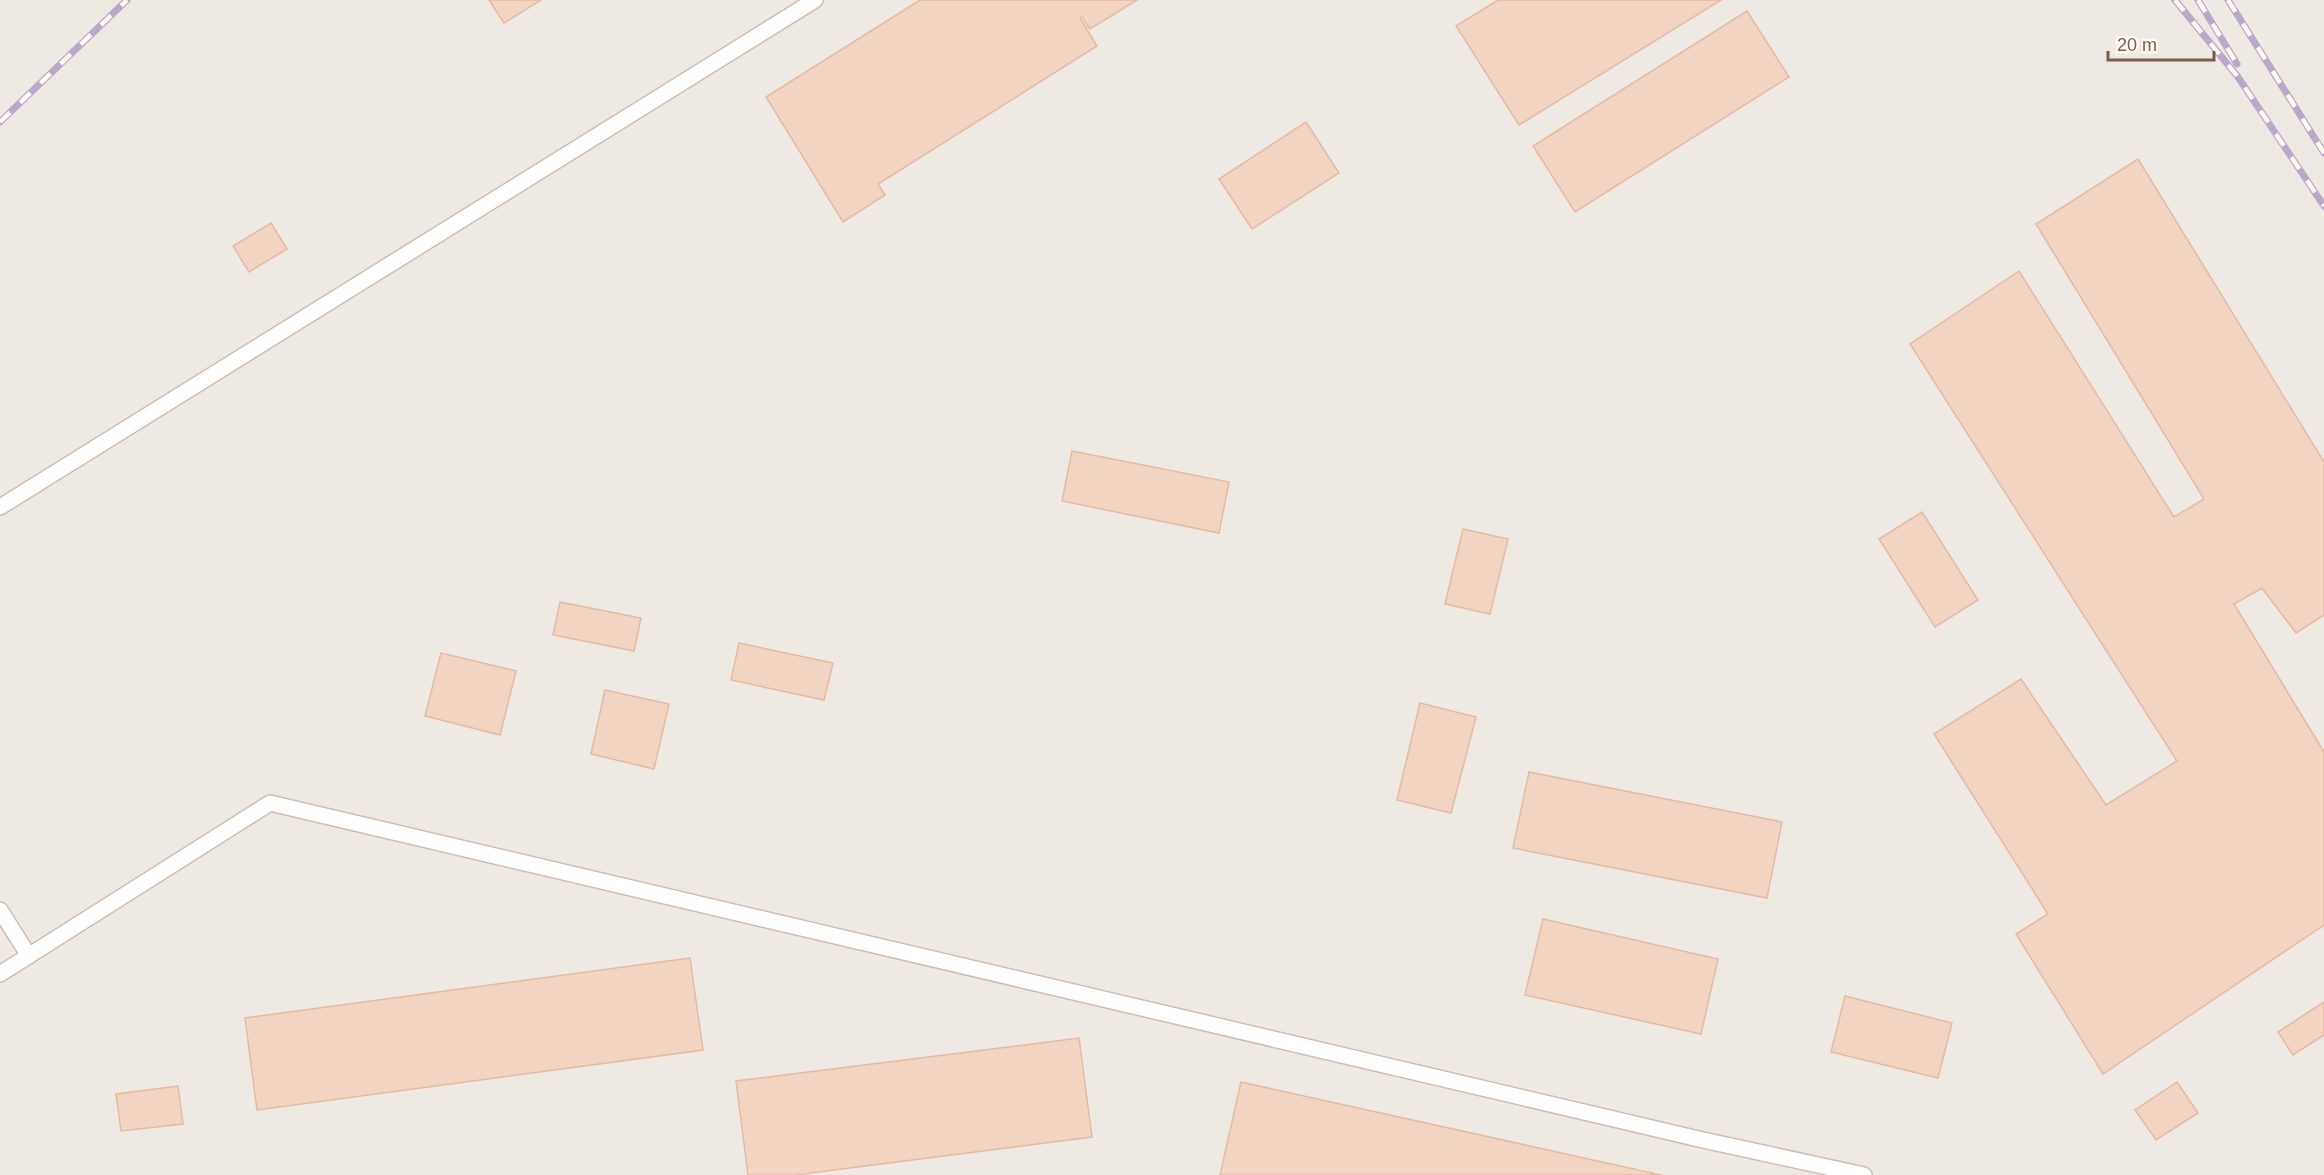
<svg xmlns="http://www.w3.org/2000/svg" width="2324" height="1175" font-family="Helvetica,sans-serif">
  <rect width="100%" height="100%" fill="#fdf6ec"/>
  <!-- industrial -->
  <rect fill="#efe9e4" x="0" y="0" width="2324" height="1175"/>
  <!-- building -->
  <g fill="#f3d5c3" stroke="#e6bba3" stroke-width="1.5">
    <polygon points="489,0 541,0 504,23"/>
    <polygon points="920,0 1137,0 1090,29 1082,17 1080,18 1097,46 878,184 885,195 843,222 766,97"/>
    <polygon points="1498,0 1721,0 1519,125 1456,26"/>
    <polygon points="1747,11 1789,77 1575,212 1533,146"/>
    <polygon points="1306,122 1339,173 1252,229 1219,179"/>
    <polygon points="2138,159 2324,462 2324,615 2296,633 2262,588 2234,604 2324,752 2324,925 2103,1074 2016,934 2048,914 1934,734 2021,679 2106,805 2177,761 1910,344 2019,271 2174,517 2204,499 2036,224"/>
    <polygon points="271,223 287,249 249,272 233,246"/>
    <polygon points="1072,451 1229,482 1219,533 1062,501"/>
    <polygon points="1922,512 1978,600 1935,627 1879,539"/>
    <polygon points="1463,529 1508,539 1490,614 1445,604"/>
    <polygon points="560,602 641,618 634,651 553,635"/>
    <polygon points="739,643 833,663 824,700 731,680"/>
    <polygon points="441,653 516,671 500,735 425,716"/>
    <polygon points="605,690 669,704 654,769 591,754"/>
    <polygon points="1420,703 1476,717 1451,813 1397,800"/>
    <polygon points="1529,772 1782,822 1767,898 1513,848"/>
    <polygon points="1543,919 1718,959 1701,1034 1525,995"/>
    <polygon points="690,958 703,1050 257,1110 245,1018"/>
    <polygon points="1845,996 1952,1023 1938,1078 1831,1052"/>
    <polygon points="2324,1002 2324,1035 2293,1055 2278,1032"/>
    <polygon points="1079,1038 1092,1137 795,1175 748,1175 736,1081"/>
    <polygon points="1241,1082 1661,1175 1220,1175"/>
    <polygon points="2177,1082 2198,1113 2156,1140 2135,1110"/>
    <polygon points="178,1086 183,1124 121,1131 116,1094"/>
  </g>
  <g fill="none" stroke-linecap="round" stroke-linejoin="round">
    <!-- lane casing -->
    <g stroke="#d1beb0" stroke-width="18">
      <g id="lane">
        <polyline points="0,507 815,0"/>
        <polyline points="0,910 29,956"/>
        <polyline points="0,974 270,803 1703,1140 1864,1175"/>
      </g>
    </g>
    <!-- lane -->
    <use href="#lane" stroke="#fff" stroke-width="15"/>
    <!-- rail casing -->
    <g stroke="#b9a8c9" stroke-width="7">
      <g id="rail">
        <polyline points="2175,0 2238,77 2324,206"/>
        <polyline points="2198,0 2237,64"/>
        <polyline points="2228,0 2324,153"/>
        <polyline points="0,122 127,0"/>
      </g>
    </g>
    <!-- rail -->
    <use href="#rail" stroke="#fffaf3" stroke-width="4.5" stroke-dasharray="14" stroke-linecap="butt"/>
  </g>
  <!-- scale -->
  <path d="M2108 51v9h106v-9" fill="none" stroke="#7a5c4d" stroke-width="3"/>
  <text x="2117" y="51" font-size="18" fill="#7a5c4d" stroke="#fffaf3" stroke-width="4.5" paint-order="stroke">20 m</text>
</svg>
